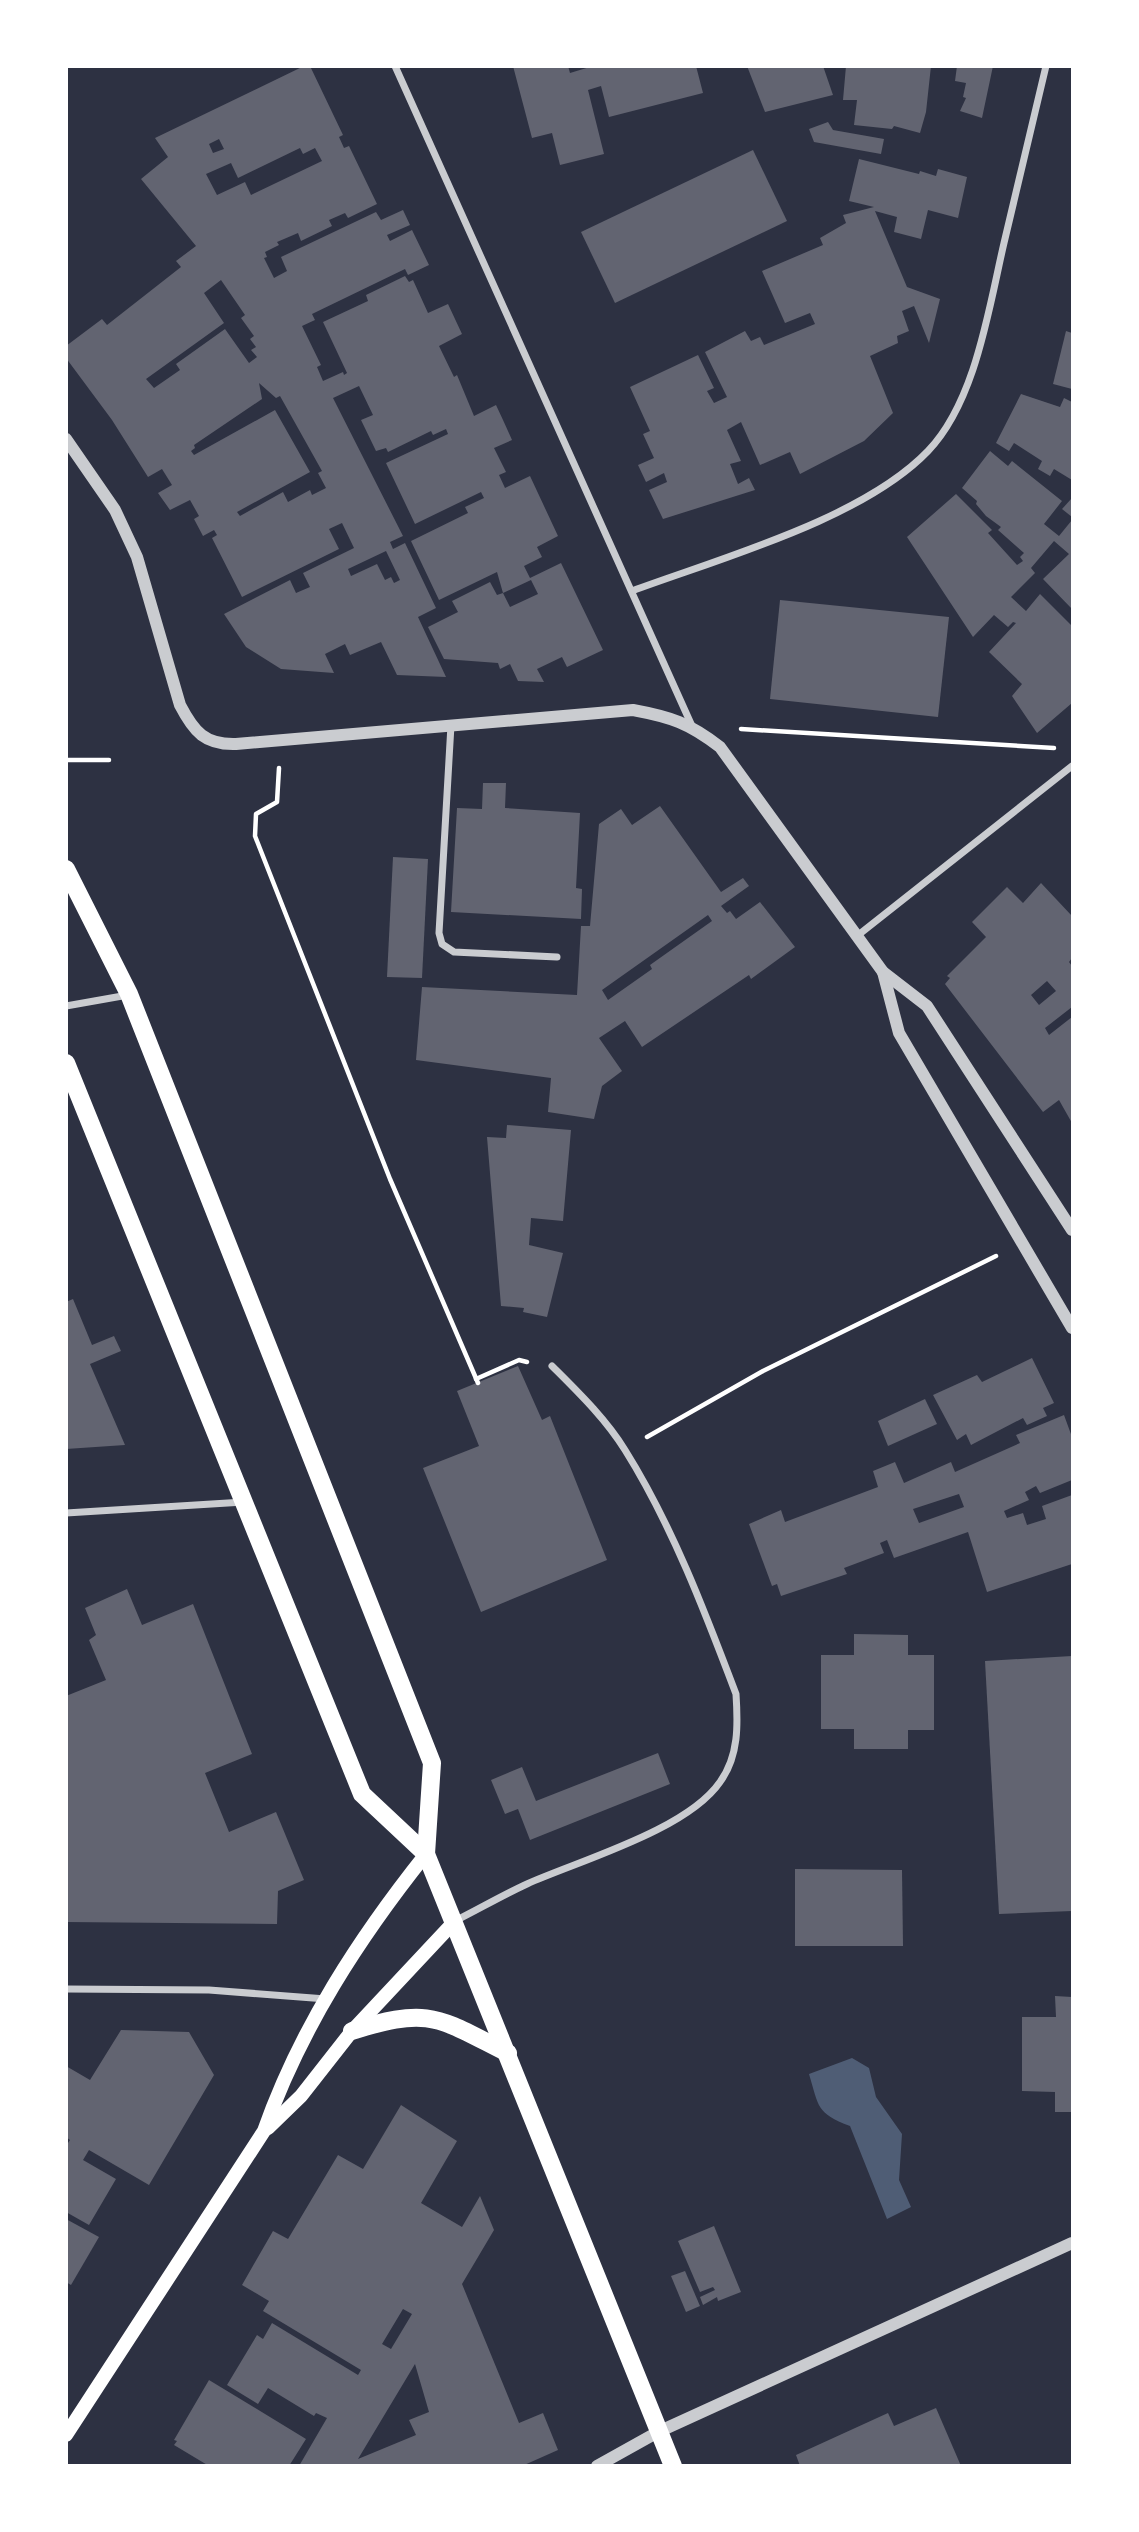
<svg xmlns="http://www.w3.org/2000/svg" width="1139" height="2532" font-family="Raleway,sans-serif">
  <rect width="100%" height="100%" fill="#2d3142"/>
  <!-- water -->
  <path fill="#4f5d75" d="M852,2058l17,10 7,29 26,37 -3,46 12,27 -24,12 -37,-93c-34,-13 -31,-19 -41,-52z"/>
  <!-- building -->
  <g fill="#626471" fill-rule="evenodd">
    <path d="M304,66h6l33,69 -4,2 5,11 5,-2 28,58 -29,14 -3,-5 -16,7 3,6 -31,15 -3,-8 -21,9 2,3 -14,7 2,5 -3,1 10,20 13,-7 -6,-14 95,-45 5,8 22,-10 7,15 -23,10 3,6 22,-11 17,35 -21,10 -3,-6 -93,45 3,6 -13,6 19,39 -4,2 6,14 20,-9 1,3 3,-2 -24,-51 45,-21 -2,-6 39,-19 4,6 4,-2 15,33 20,-9 14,30 -23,12 15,31 3,-2 17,41 22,-11 7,15 9,20 -18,8 12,24 -7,3 6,13 25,-12 28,60 -21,11 5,10 -18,9 6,12 31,-15 42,87 -36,17 -5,-10 -25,12 7,13 -26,-1 -8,-17 -10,5 -2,-6 -54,-4 -16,-32 30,-15 -6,-11 38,-19 7,13 6,-2 7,14 28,-13 -7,-14 -28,13 -6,-21 -58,28 -28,-59 57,-28 -3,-6 19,-9 -3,-6 -66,32 -29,-61 62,-29 -2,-5 -13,6 -2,-4 -43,21 -2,-4 -10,3 -15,-31 12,-5 -14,-29 -26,12 70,138 -13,6 3,7 12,-6 31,65 -18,9 28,60 -49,-2 -16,-33 -31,13 -5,-11 -20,10 9,19 -53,-4 -35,-22 -22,-33 66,-34 6,13 14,-6 -7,-14 51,-25 -12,-25 -13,6 10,20 -97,48 -30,-59 5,-3 -3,-5 -11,6 -9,-17 5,-3 -9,-16 -20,10 -12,-17 14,-8 -10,-16 -14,8 -36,-57 -46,-62v-12l36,-27 5,6 74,-58 -5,-6 20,-15 -55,-67 27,-22 -13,-19zM219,139l5,10 -11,4 -4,-9zM300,148l3,6 12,-6 7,13 -71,34 -6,-13 -28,13 -11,-21 25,-11 7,15zM221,280l24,35 -4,3 13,18 -4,3 6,8 -5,3 6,7 -8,6 -24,-34 -49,35 4,6 -26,18 -8,-9 78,-56 -20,-30zM259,383l17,15 4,-2 42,75 -4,2 8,15 -14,7 -2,-5 -22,12 -5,-10 -43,24 -3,-4 73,-40 -35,-62 -81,45 -3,-4 4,-3 -1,-3 68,-46zM386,551l14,29 -6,3 -3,-6 -6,3 -8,-16 -26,12 -3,-7z"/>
    <polygon points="513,66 568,66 570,73 593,66 696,66 703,93 609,117 601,86 588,90 604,154 560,165 552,133 532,138"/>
    <polygon points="747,66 823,66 833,95 765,112"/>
    <polygon points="846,66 931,66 926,112 920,133 894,126 892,129 854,125 857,100 843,100"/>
    <polygon points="957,66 993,66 982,118 960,111 966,98 963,97 966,83 955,81"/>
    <polygon points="828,122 833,130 884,139 881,154 814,142 809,129"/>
    <polygon points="753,150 787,221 615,303 581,232"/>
    <polygon points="859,159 919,174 920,171 936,176 938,169 967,177 958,218 928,210 921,239 894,232 897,217 875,211 907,287 940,299 929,343 914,306 902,311 909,331 897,336 898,343 870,356 893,413 864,441 800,474 790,452 760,465 741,422 727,430 741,461 730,464 738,484 749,478 755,490 663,519 649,490 667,482 664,473 646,482 638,465 654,458 643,434 650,431 630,387 698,355 714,388 707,391 714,403 727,397 705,352 745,331 751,341 760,337 764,345 815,324 810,313 785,323 762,271 823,245 820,238 846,223 843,215 874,207 849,201"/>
    <polygon points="1066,331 1072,333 1072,389 1053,384"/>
    <polygon points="1021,394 1060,407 1064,398 1072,402 1072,480 1054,469 1050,476 1038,469 1042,461 1014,443 1009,451 996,443"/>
    <polygon points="990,451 1008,466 1012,461 1062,501 1044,524 1059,536 1072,520 1072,609 1043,579 1069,554 1054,541 1031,568 1035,573 1011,597 1026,611 1040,594 1072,626 1072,703 1037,733 1012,696 1022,684 989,652 1016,623 1013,622 1008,627 994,615 973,637 907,537 956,494 992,530 988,533 1017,565 1023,561 1020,557 1024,553 998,530 1001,527 986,516 976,504 977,501 962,488"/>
    <polygon points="1072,498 1072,517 1062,509"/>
    <polygon points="780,600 949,617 938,717 770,699"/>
    <polygon points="483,783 506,783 505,808 580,813 576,888 582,889 581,919 451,912 457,808 482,809"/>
    <path d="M660,806l61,86 22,-14 6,8 -28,20 6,7 3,-2 6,8 24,-17 35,45 -44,32 -2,-4 -107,72 -17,-26 -26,17 23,33 -20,15 -8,33 -46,-7 3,-34 -135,-18 6,-73 155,8 4,-69h9l9,-102 22,-15 11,16zM708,915l4,6 -62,44 2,4 -44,31 -6,-10z"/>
    <polygon points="393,857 428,859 422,978 387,977"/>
    <path d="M1041,883l31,33v42l-3,4 3,4v41l-27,21 4,7 23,-18v106l-13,-23 -16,12 -98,-128 5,-6 -3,-2 39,-39 -14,-15 35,-35 16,16zM1047,981l9,10 -17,14 -8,-10z"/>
    <polygon points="507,1125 571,1130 563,1221 531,1218 529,1245 563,1253 547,1317 523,1312 524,1308 501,1306 487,1137 506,1138"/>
    <polygon points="73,1299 92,1345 114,1336 121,1351 90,1364 125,1445 66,1449 66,1302"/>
    <polygon points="1032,1358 1054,1403 1043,1408 1047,1416 1027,1425 1023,1418 971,1445 966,1434 957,1440 933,1395 977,1375 982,1382"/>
    <polygon points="518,1366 542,1420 550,1416 607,1560 481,1612 423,1468 479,1446 457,1391"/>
    <polygon points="925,1399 937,1424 888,1446 878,1421"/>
    <path d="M1064,1415l8,22v43l-32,13 -4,-7 -11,6 4,8 -25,11 3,7 16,-5 4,12 19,-6 -4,-13 30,-11v69l-85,28 -19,-60 -74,26 -7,-18 -7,3 4,10 -40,15 3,6 -66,22 -4,-12 -5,2 -23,-62 32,-14 4,12 93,-35 -5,-16 22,-9 9,21 47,-21 4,10 65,-29 -4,-8zM959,1494l5,13 -45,16 -6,-14z"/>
    <polygon points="127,1589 142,1625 193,1604 252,1754 205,1773 229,1832 276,1812 304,1880 278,1891 277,1924 66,1922 66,1696 106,1680 89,1640 96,1635 85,1608"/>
    <polygon points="854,1634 908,1635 908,1655 934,1655 934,1730 908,1730 908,1749 854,1749 854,1729 821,1729 821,1655 854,1655"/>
    <polygon points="1072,1656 1072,1911 999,1914 985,1661"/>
    <polygon points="658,1753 670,1784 530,1840 518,1809 505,1814 491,1780 522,1767 536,1801"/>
    <polygon points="795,1869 902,1870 903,1946 795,1946"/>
    <polygon points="1055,1996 1072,1997 1072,2112 1055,2112 1055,2092 1022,2091 1022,2017 1056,2017"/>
    <polygon points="121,2030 189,2032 214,2075 149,2185 89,2150 83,2160 116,2179 89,2225 66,2212 66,2146 70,2140 66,2137 66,2066 90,2080"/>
    <path d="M401,2105l56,36 -36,62 41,24 18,-31 14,34 -32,54 57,139 24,-10 15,37 -36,16h-223l28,-48 -11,-5 -2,3 -46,-28 -10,16 -31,-19 30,-50 6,4 9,-16 86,52 3,-5 -98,-59 6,-10 -27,-16 31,-54 15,8 50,-84 25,14zM403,2309l9,5 -21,35 -9,-5zM415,2364l14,48 -20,8 7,15 -58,24z"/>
    <polygon points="66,2219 99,2237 71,2285 66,2282"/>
    <polygon points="714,2226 741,2292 718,2301 717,2297 703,2305 700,2297 715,2290 713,2287 700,2292 678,2241"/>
    <polygon points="685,2271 700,2306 686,2312 671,2276"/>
    <polygon points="209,2380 306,2439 289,2466 209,2466 174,2445 177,2441 174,2440"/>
    <polygon points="936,2408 961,2466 800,2466 796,2455 888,2413 894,2426"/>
  </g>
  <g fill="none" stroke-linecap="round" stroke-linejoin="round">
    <!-- path -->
    <g stroke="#fff" stroke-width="4.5">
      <polyline points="741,729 1054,748"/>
      <polyline points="66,760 109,760"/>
      <polyline points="279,768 277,802 256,814 255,836 390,1179 478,1383"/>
      <polyline points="476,1379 519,1360 527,1362"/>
      <polyline points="647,1437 763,1371 996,1256"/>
    </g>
    <!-- minor -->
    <g stroke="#caccd0" stroke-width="7">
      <polyline points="395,66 692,726"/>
      <path d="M632,591c89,-33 231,-72 296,-140 48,-50 61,-144 76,-208 14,-59 28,-118 42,-177"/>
      <polyline points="451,725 439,933 442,944 454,952 557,957"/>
      <polyline points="857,936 1072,766"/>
      <polyline points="66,1006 128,995"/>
      <polyline points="66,1513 244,1502"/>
      <path d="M455,1921c24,-12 48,-26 72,-37 54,-24 160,-54 193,-102 19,-26 18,-58 16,-88 -31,-82 -64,-169 -111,-244 -20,-32 -47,-58 -73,-84"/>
      <polyline points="66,1989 209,1990 326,1999"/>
    </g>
    <!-- tertiary -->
    <g stroke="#caccd0" stroke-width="12">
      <path d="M66,439l49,71 22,47 43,148c14,27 25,40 56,39l397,-34c38,7 56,13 87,37l163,225 44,34 145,224"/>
      <polyline points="883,972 899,1033 1072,1328"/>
      <polyline points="597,2466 658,2432 1072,2243"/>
    </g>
    <!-- secondary -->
    <g stroke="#fff" stroke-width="14">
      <polyline points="268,2128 301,2096 352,2031 455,1921"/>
      <path d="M66,2435l198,-304c36,-102 95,-193 162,-277"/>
    </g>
    <!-- primary -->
    <g stroke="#fff" stroke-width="18">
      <polyline points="66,869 129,994 432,1763 426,1854"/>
      <polyline points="66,1063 362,1794 426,1854 673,2466"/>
      <path d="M352,2031c79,-25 86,-13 156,22"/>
    </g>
  </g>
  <!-- border -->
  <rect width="1139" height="2532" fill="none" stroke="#ffffff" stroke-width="136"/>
</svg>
